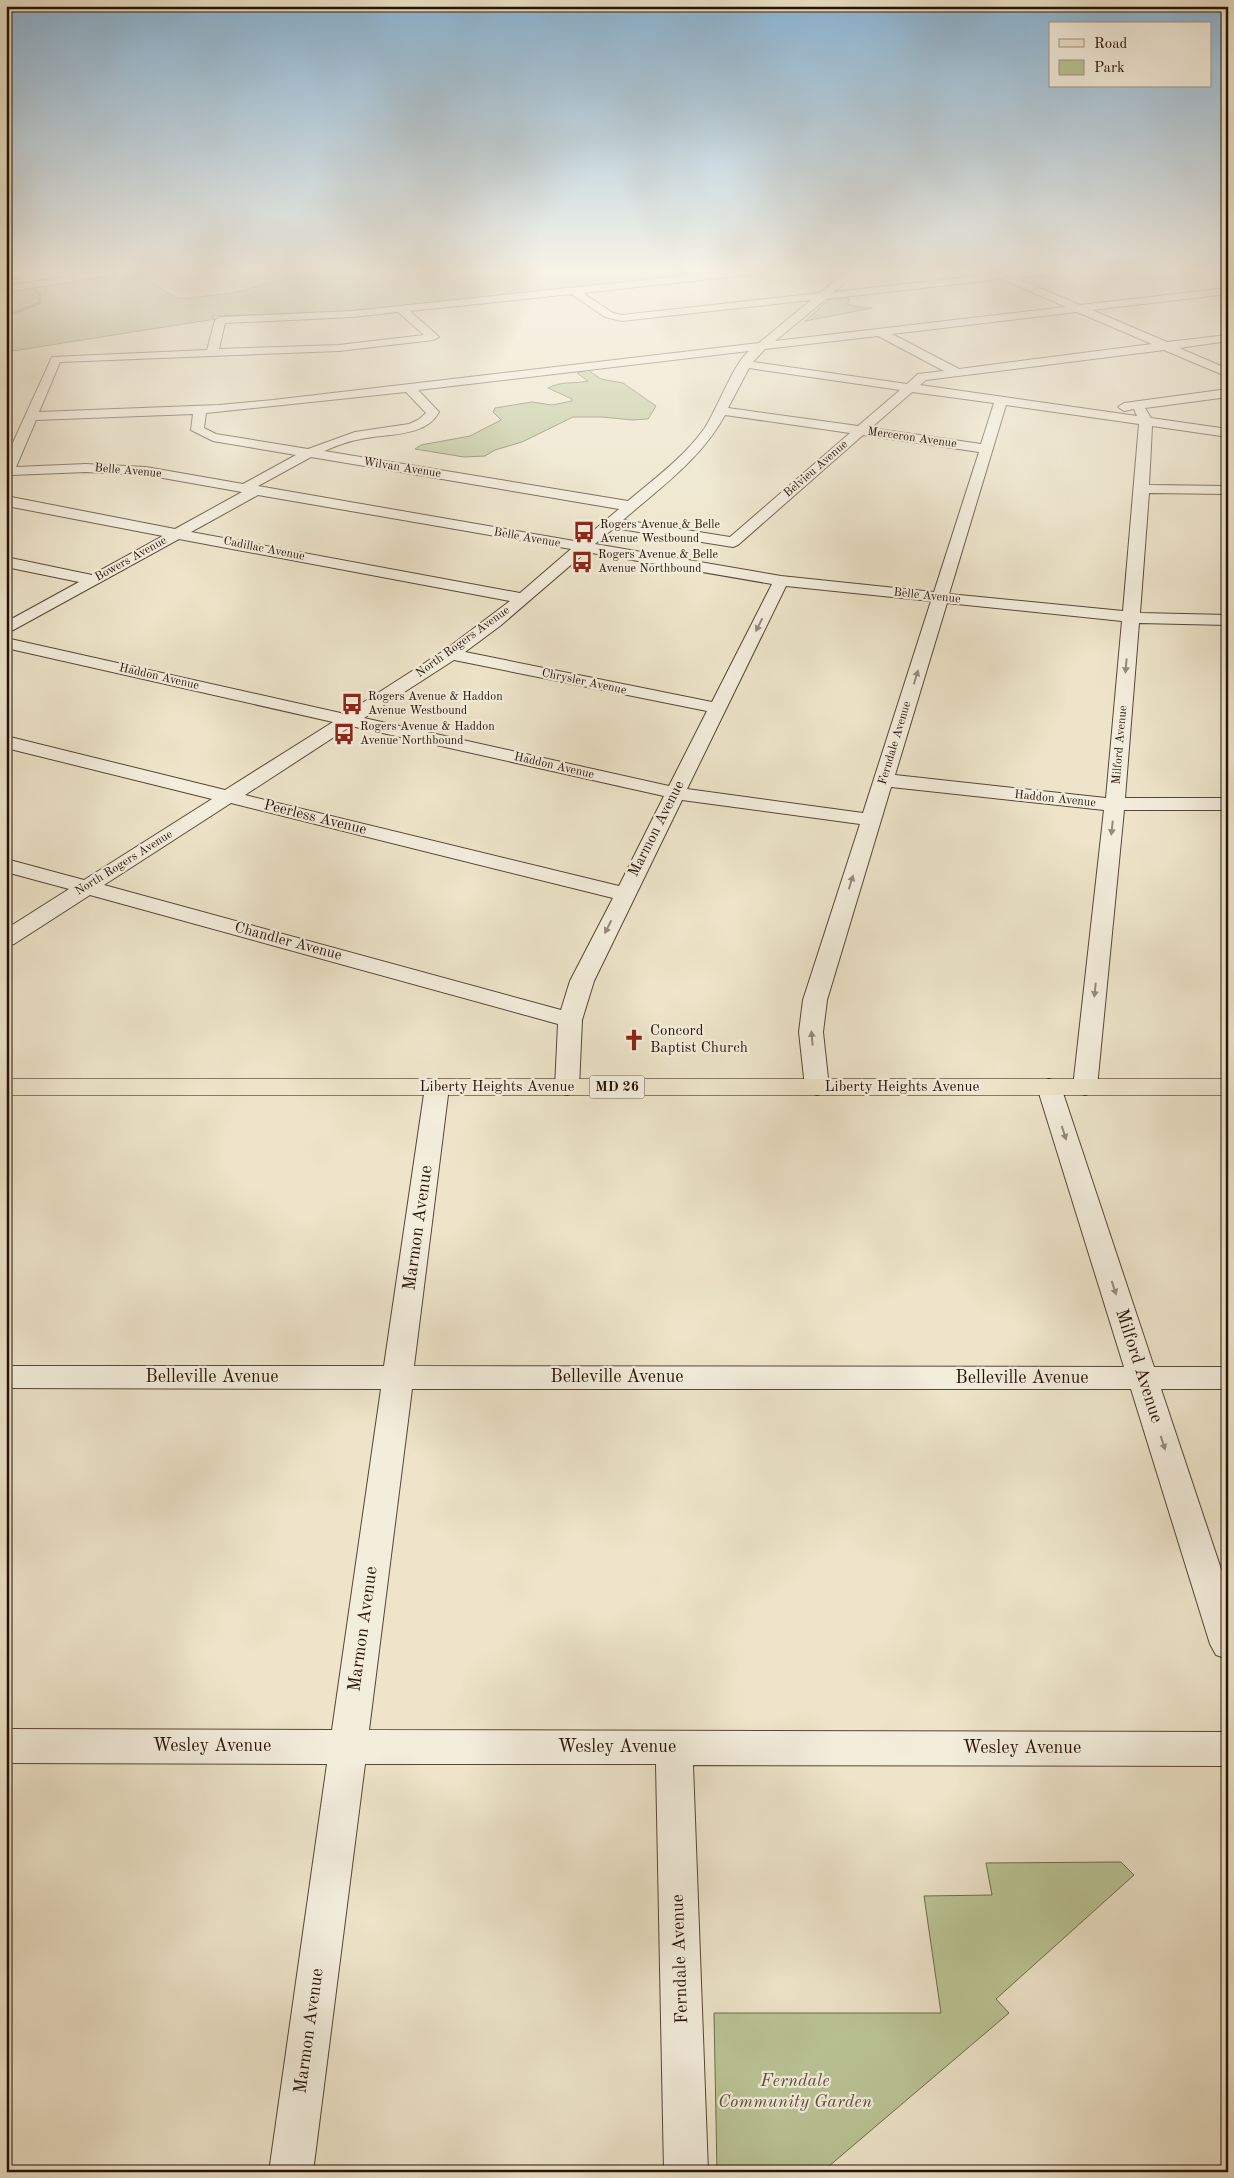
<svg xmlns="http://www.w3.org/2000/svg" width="1234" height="2178" font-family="'Old Standard TT',serif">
  <rect width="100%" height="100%" fill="#ede4c9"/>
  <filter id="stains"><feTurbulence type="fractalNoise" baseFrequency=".004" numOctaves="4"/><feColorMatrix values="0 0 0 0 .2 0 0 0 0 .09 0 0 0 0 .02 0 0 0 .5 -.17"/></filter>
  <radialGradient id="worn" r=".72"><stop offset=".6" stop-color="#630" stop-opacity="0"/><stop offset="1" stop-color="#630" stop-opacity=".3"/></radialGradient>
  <!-- green -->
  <g fill="#bac495" stroke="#706a4d">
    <polygon points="319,270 749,270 339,312 211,316 215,319 6,352 6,292 132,272 179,299 233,293"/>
    <polygon points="843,295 850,299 847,304 858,307 872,308 805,321 833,296"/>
    <path d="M588,370l13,9 22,4 33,23 -8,13 -16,1 -30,-3h-29l-51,25 -27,8 -10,6 -21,1 -49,-8 6,-4 49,-9 31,-16 -8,-8 2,-4 37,-6 20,3 20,-4v-2l-24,-11c13,-7 25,-4 40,-7l-11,-8z"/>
    <polygon points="1121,1862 1134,1875 996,1999 1009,2013 822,2172 717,2172 714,2013 941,2013 924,1896 992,1895 986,1863"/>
  </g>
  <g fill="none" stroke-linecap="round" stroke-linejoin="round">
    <!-- stream -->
    <g stroke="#6e7876" stroke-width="2.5">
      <polyline points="6,276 20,279"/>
      <polyline points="6,316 40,303 40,295 34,289"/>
    </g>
    <!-- minor casing -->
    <g stroke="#574636" stroke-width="2">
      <g id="minor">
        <path d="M738,270h34l-5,3 -184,20 30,20 9,2 198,-22 28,-23h11l-25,22 197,-22h33l-5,3 -43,5 64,27 148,-17v6l-136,16 75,32 61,-7v6l-49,7 49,21v8l-64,-27 -238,30 -6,5 217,31 -3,-7 -10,2 -6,-4 6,-4 104,-14v8l-83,11 6,10 77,11v8l-76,-11 -3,59 79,1v8l-79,-1 -9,120 88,2v10l-89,-2 -14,175h103v12h-104l-27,277 -3,5 -9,3 -9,-3 -3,-5 31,-277 -213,-23 -64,213 -4,32 6,55 -3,5 -9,3 -9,-3 -3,-5 -6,-55 4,-32 57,-176 -178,-24 -88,181 -12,39 -3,67 -3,5 -9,3 -9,-3 -3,-5 3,-63 -468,-129 -76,49 -8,2v-17l63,-40 -63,-17v-13l78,21 128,-81 -206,-51v-12l219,54 108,-68 -327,-74v-10l339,76 100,-64 65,-49 -331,-62 -173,95v-12l73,-40 -73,-15v-10l86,18 71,-39 -151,-29 -6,-2v-9l169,33 67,-37 -96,-17 -60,-3 -74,3 -6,3v-20l46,-101 155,-7 8,-30 5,-3 133,-6zM1002,279l64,28 -291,34 51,-42zM571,294l34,23 17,4 189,-21 -52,43 -486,57 -54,5 -180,7 21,-50 279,-11 94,-11 6,-3 -2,-2 -27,-24zM398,312l26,23 -85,10 -120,4 6,-26 128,-6zM1077,312l75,32 -193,25 -67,-35zM878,336l66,35 -26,3 -11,10 -154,-22 12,-13zM749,351c-16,13 -32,59 -45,78 -21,29 -50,50 -76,72l-304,-50c12,-5 24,-10 37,-12 26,-6 64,-1 78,-27l-21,-22zM749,368l151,22 -42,36 -130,-18zM406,392l20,21 -8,7 -9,4 -54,8 -47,17 -92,-15 -12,-6 2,-15zM912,392l82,11 -13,41 -110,-16zM1006,405l133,19 -16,187 -174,-17zM193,414l-2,16 22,11 83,14 -53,29 -97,-17 -60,-3 -70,3 20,-47zM725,415l125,18 -120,104 -107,-17c37,-32 78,-61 102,-105zM863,435l116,17 -45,140 -153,-16 -186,-32 19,-16 119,19 5,-2zM311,457l308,52 -39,33 -322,-56zM258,495l313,54 -51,44 -329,-61zM586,552l186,32 -60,118 -247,-50 35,-26zM786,586l145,15 -68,212 -176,-24zM947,603l175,18 -16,177 -211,-23zM454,660l253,51 -38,75 -305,-68zM351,726l313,70 -45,90 -374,-91zM231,803l382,95 -43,83 -9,29 -457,-125z"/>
        <polygon points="437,1079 446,1082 449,1087 414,1366 1124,1367 1037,1087 1040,1082 1049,1079 1058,1082 1061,1087 1154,1367 1228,1367 1228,1389 1161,1389 1228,1590 1228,1659 1216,1655 1210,1644 1131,1389 412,1389 369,1730 1228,1732 1228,1766 693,1765 708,2172 664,2172 656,1764 365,1764 313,2172 269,2172 327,1764 6,1763 6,1729 332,1730 381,1389 6,1388 6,1366 384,1366 425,1087 428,1082"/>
      </g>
    </g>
    <!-- major casing -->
    <g stroke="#251105" stroke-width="1">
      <g id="major">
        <polygon points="106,270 133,270 128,273 6,292 6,286"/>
        <rect x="6" y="1079" width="1222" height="16"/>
      </g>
    </g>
    <!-- minor -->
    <use href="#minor" fill="#f3eddc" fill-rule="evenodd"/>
    <!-- major -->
    <use href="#major" fill="#ede4c9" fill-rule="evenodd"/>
  </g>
  <!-- one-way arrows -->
  <defs><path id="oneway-solid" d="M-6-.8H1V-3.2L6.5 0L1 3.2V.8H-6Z" transform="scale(1.25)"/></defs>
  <g fill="#968a7b">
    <use href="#oneway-solid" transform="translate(759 625) rotate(117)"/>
    <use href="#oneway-solid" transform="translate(1126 666) rotate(95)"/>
    <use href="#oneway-solid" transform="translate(916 677) rotate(-73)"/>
    <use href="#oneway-solid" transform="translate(1112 828) rotate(96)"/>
    <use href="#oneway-solid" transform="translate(851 882) rotate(-73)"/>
    <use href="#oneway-solid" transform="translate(608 927) rotate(117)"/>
    <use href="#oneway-solid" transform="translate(1095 990) rotate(96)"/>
    <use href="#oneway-solid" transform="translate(812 1038) rotate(-95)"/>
    <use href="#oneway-solid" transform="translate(1064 1133) rotate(72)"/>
    <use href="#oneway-solid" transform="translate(1114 1288) rotate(72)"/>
    <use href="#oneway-solid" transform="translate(1163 1443) rotate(72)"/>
  </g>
  <!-- sky -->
  <linearGradient id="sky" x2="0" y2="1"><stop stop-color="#8ab7d8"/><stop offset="0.47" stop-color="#f7f3e7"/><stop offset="1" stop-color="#f7f3e7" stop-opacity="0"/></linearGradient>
  <rect width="1234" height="575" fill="url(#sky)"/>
  <!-- icons -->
  <defs>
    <g id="bus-bare" transform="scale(1.725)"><path d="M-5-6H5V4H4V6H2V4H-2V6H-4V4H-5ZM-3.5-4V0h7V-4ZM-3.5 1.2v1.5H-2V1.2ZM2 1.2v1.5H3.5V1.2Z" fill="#8f2418" stroke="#f3eddc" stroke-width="2.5" paint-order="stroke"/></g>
    <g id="church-bare" transform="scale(1.725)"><path d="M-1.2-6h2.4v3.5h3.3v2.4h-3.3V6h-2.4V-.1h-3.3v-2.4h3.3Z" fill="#8f2418" stroke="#f3eddc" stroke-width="2.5" paint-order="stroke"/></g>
  </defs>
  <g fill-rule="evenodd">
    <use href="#bus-bare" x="584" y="532"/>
    <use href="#bus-bare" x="582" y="562"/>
    <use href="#bus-bare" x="352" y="704"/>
    <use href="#bus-bare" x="344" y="734"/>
    <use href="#church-bare" x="634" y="1040"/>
  </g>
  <g text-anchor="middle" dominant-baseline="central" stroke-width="4.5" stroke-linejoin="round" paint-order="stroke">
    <!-- far-street labels -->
    <g font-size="12" fill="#251105" stroke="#f3eddc">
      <text transform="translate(912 438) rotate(8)">Merceron Avenue</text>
      <text transform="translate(402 468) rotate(9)">Wilvan Avenue</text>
      <text transform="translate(816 469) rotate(-41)">Belvieu Avenue</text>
      <text transform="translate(128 471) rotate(5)">Belle Avenue</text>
      <text transform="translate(527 538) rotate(10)">Belle Avenue</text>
      <text transform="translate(264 549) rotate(11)">Cadillac Avenue</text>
      <text transform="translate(131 559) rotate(-29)">Bowers Avenue</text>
      <text transform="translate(927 596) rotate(6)">Belle Avenue</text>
      <text transform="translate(463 642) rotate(-36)">North Rogers Avenue</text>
      <text transform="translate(159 677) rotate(13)">Haddon Avenue</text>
      <text transform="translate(584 682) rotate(12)">Chrysler Avenue</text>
      <text transform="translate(895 743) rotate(-73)">Ferndale Avenue</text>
      <text transform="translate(1120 745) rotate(-85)">Milford Avenue</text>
      <text transform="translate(554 766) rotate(13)">Haddon Avenue</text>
      <text transform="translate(1055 799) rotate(6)">Haddon Avenue</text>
      <text transform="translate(124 863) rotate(-32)">North Rogers Avenue</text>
    </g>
    <!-- far-poi labels -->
    <g font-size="12" fill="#251105" stroke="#f3eddc" text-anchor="start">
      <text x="600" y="525">Rogers Avenue &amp; Belle<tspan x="600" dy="14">Avenue Westbound</tspan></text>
      <text x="598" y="555">Rogers Avenue &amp; Belle<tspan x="598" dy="14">Avenue Northbound</tspan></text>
      <text x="368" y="697">Rogers Avenue &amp; Haddon<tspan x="368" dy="14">Avenue Westbound</tspan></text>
      <text x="360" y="727">Rogers Avenue &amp; Haddon<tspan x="360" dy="14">Avenue Northbound</tspan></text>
    </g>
    <!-- shield labels -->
    <rect fill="#f3eddc" stroke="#635346" stroke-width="1" x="589.5" y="1075.5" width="55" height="23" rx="4"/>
    <g font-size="14" font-weight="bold" fill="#251105">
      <text x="617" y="1087">MD 26</text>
    </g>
    <!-- street labels -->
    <g font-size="15" fill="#251105" stroke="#f3eddc">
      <text transform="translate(315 818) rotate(14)">Peerless Avenue</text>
      <text transform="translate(657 829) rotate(-63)">Marmon Avenue</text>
      <text transform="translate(288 942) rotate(15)">Chandler Avenue</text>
      <text x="497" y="1087">Liberty Heights Avenue</text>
      <text x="902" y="1087">Liberty Heights Avenue</text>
    </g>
    <!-- poi labels -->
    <g font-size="15" fill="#251105" stroke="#f3eddc" text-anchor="start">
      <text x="650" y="1031">Concord<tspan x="650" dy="17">Baptist Church</tspan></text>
    </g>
    <!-- near-street labels -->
    <g font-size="18" fill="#251105" stroke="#f3eddc">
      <text transform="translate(418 1228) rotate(-82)">Marmon Avenue</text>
      <text transform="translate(1139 1366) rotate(72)">Milford Avenue</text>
      <text x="212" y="1377">Belleville Avenue</text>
      <text x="617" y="1377">Belleville Avenue</text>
      <text x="1022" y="1378">Belleville Avenue</text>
      <text transform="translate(363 1629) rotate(-82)">Marmon Avenue</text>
      <text x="212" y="1746">Wesley Avenue</text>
      <text x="617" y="1747">Wesley Avenue</text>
      <text x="1022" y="1748">Wesley Avenue</text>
      <text transform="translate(680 1959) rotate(-92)">Ferndale Avenue</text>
      <text transform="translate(309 2031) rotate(-82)">Marmon Avenue</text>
    </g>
    <!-- near-park labels -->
    <g font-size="18" font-style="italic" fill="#595037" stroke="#f3eddc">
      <text x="795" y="2081">Ferndale<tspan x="795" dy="21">Community Garden</tspan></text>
    </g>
  </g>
  <!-- margin -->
  <rect width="1234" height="2178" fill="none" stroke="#ede4c9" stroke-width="25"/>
  <rect x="8" y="8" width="1219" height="2163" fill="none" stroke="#251105" stroke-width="2.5"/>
  <rect x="12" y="12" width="1209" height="2153" fill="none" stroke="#251105"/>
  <!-- legend -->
  <rect x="1049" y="22" width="162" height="65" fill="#f3eddc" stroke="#a19586"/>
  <rect x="1059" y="39" width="25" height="8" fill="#ede4c9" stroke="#a19586"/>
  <text x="1094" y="48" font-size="15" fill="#251105">Road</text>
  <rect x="1059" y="60" width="25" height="15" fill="#bac495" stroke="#a19586"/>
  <text x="1094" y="72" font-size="15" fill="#251105">Park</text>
  <rect width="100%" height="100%" filter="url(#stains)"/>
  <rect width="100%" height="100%" fill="url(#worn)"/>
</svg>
